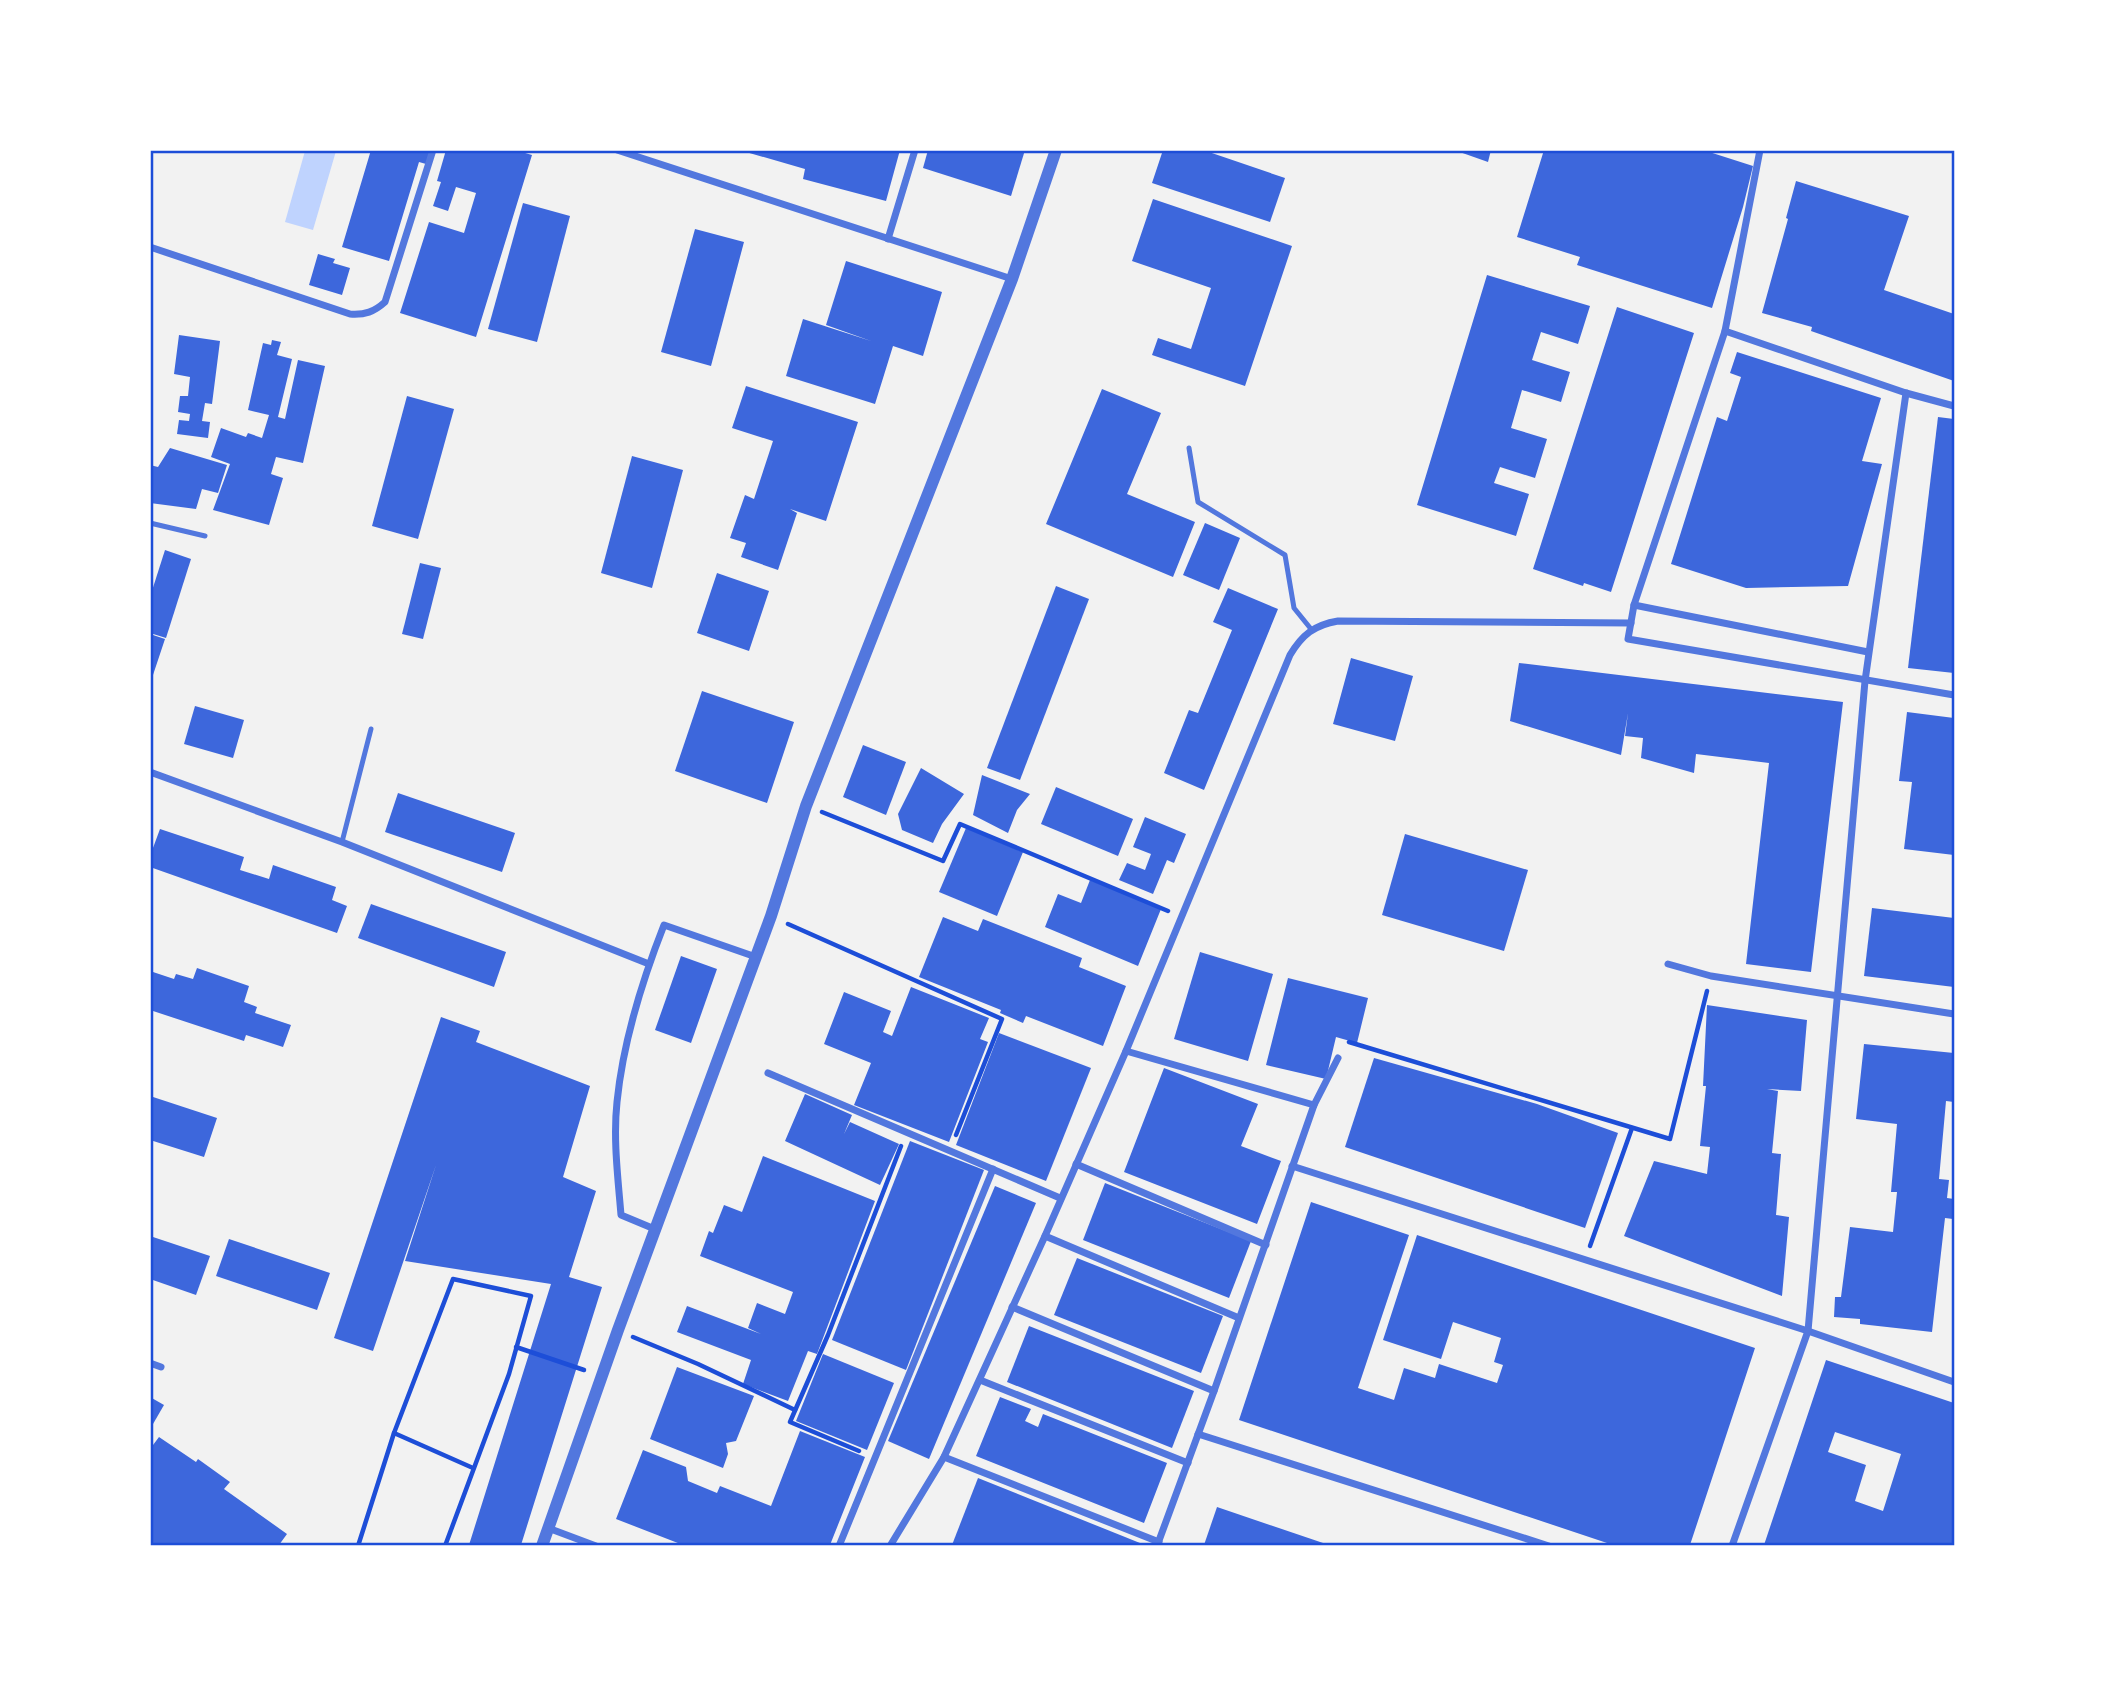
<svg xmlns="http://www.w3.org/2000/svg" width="2105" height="1696" font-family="Mulish,sans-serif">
  <rect width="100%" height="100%" fill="#f2f2f2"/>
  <!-- water -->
  <polygon fill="#bfd3fe" points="305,151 336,151 313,230 285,222"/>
  <!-- building -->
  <g fill="#3d67dc" fill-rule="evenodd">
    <polygon points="371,150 430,150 426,164 419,162 389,261 342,247"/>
    <polygon points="446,150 515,150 532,155 476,337 400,313 429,222 464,233 476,193 456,187 448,211 433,206 441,182 437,181"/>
    <polygon points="739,150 900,150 886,201 803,179 805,169"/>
    <polygon points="928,150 1025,150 1011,196 923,168"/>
    <polygon points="1163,150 1203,150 1285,178 1270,222 1152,183"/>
    <polygon points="1454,150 1491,150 1488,162"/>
    <polygon points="1544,150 1703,150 1753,166 1743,207 1712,308 1577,265 1580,257 1517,237"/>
    <polygon points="1796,181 1909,216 1884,290 1954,314 1954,381 1811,331 1812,327 1762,313 1788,219 1786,218"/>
    <polygon points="1153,199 1292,246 1245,386 1152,355 1158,338 1191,349 1211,288 1132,261"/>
    <polygon points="523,203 570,216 537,342 488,329"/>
    <polygon points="695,229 744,242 711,366 661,352"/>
    <polygon points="318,254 335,259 333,263 350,268 342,295 309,285"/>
    <polygon points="846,261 942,292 923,356 893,346 875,404 786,376 803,319 871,341 826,325"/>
    <polygon points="1487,275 1590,306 1578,344 1541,332 1532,360 1570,372 1561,402 1522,390 1511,428 1547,439 1535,478 1500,467 1494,483 1529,494 1516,536 1417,505"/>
    <polygon points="1617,307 1694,333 1611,592 1584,583 1583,586 1533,569"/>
    <polygon points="179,335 220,341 212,404 205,403 202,421 210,422 208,438 177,434 179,420 189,421 190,414 178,412 180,396 188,396 190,377 174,374"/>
    <polygon points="272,340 281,342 277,355 292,359 278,417 285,419 298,360 325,366 303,463 276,457 271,474 283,478 269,525 213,510 230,464 211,457 221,428 246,437 248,433 262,438 269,415 248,410 263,343 271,345"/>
    <polygon points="1737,352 1881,398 1862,461 1882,464 1848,586 1746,588 1671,564 1717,417 1727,421 1741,377 1730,373"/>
    <polygon points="746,386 858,422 826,521 790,509 797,513 778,570 741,557 746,543 730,538 745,495 754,499 773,441 732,428"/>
    <polygon points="1102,389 1161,413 1127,494 1195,522 1173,577 1046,524"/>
    <polygon points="407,396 454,409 418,539 372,526"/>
    <polygon points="1938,417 1954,419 1954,673 1908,668"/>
    <polygon points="170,448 227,465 218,493 202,489 196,509 150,503 150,465 158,467"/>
    <polygon points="632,456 683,470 652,588 601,573"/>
    <polygon points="1205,523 1240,538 1219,590 1183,575"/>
    <polygon points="165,550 191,559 166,638 150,633 150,597"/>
    <polygon points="420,563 441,568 423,639 402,634"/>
    <polygon points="717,573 769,591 749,651 697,633"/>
    <polygon points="1056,586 1089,599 1020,780 987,768"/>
    <polygon points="1228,588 1278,609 1204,790 1164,773 1189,710 1198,713 1232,630 1213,622"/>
    <polygon points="150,634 165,639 151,681 150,681"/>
    <polygon points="1351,658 1413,676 1395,741 1333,724"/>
    <polygon points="1519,663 1843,702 1811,972 1746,964 1769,763 1696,754 1694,773 1641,758 1643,738 1625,736 1628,713 1621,755 1510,721"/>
    <polygon points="702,691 794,722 767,803 675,771"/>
    <polygon points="195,706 244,720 233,758 184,744"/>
    <polygon points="1907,712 1954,718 1954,855 1904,849 1912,782 1899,781"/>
    <polygon points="863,745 906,762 886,815 843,797"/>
    <polygon points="921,768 964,794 942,824 933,843 902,830 898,814"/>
    <polygon points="982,775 1030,794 1017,810 1008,833 973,815"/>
    <polygon points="1056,787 1133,819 1118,856 1041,824"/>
    <polygon points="398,793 515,833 502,872 385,832"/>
    <polygon points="1145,817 1186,834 1174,863 1167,860 1153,894 1119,880 1127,863 1145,870 1151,854 1133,847"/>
    <polygon points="966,828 1023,852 997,916 939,892"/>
    <polygon points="160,829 244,857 240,870 269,879 273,865 336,887 332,900 347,906 337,933 150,867 150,856"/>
    <polygon points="1405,834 1528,870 1504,951 1382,915"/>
    <polygon points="1090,880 1161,909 1138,966 1045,927 1058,894 1081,903"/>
    <polygon points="371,904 506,952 494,987 358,938"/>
    <polygon points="1872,908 1954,918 1954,987 1864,976"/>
    <polygon points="943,917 978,931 983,919 1082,958 1079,967 1126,986 1103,1046 1026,1016 1023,1023 1000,1013 1001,1010 919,977"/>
    <polygon points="1200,952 1273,974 1248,1061 1174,1039"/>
    <polygon points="681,956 717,969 691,1043 655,1030"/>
    <polygon points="197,968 249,986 244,1002 257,1007 255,1013 291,1025 283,1047 246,1035 244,1041 150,1010 150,971 174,979 176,974 193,979"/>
    <polygon points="1288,978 1368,998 1357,1043 1336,1037 1326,1079 1266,1065"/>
    <polygon points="911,987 989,1018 980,1039 988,1042 949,1142 854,1105 871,1063 824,1044 844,992 891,1011 883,1032 892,1036"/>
    <polygon points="1707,1005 1807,1020 1801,1091 1767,1089 1778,1091 1772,1153 1781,1154 1776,1215 1789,1217 1782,1296 1624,1236 1654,1161 1707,1174 1710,1147 1700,1146 1706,1086 1703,1086"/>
    <polygon points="441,1017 480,1031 476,1042 590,1086 563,1177 596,1191 569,1277 602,1287 521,1545 469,1545 551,1284 405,1261 436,1165 373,1351 334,1338"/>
    <polygon points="999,1033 1091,1068 1046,1181 956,1145"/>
    <polygon points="1864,1044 1954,1053 1954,1102 1946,1101 1939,1179 1949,1180 1947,1198 1954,1199 1954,1206 1953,1219 1945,1218 1932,1332 1860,1324 1860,1319 1834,1317 1835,1297 1841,1297 1850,1227 1893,1232 1897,1192 1891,1192 1897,1124 1856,1119"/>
    <polygon points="1374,1058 1537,1104 1618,1133 1585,1228 1345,1147"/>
    <polygon points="1164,1068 1258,1104 1241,1146 1281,1161 1257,1224 1124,1172"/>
    <polygon points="805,1094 852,1115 844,1134 850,1122 899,1144 880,1185 785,1141"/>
    <polygon points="150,1096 217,1118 204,1157 150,1140"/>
    <polygon points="910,1141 984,1170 906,1370 832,1340"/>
    <polygon points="763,1156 875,1201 817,1354 808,1351 788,1401 743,1384 751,1360 677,1332 687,1306 761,1334 748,1328 757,1303 785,1314 793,1292 700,1256 709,1231 713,1233 724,1205 742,1212"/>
    <polygon points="1105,1183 1251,1241 1229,1298 1083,1240"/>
    <polygon points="995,1186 1036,1203 929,1459 888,1441"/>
    <polygon points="1311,1202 1409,1235 1358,1388 1394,1400 1404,1368 1435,1378 1439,1364 1497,1383 1503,1365 1494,1362 1501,1338 1453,1322 1441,1359 1383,1340 1417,1235 1755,1348 1690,1545 1613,1545 1239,1420"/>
    <polygon points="150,1236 210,1256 196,1295 150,1279"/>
    <polygon points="229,1239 330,1273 317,1310 216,1276"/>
    <polygon points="1077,1258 1223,1316 1201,1373 1054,1315"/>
    <polygon points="1029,1326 1194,1391 1172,1448 1007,1382"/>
    <polygon points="823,1354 894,1383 867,1450 796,1421"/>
    <path d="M1826,1360l128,43v142h-190zM1835,1432l66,22 -18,57 -28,-10 11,-36 -38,-13z"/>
    <polygon points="677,1367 754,1396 736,1441 726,1443 728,1454 723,1468 650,1439"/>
    <polygon points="150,1397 164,1405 153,1424 150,1422"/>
    <polygon points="1000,1397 1031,1409 1025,1421 1038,1427 1043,1414 1167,1463 1144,1523 976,1456"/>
    <polygon points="800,1431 865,1457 830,1545 683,1545 616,1519 643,1450 686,1467 688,1481 717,1493 720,1486 771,1506"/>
    <polygon points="159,1437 196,1462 198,1459 230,1482 224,1489 287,1534 279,1545 150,1545 150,1449"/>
    <polygon points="978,1478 1140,1543 1139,1545 952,1545"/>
    <polygon points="1217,1507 1329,1545 1204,1545"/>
  </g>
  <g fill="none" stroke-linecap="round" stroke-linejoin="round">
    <!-- path -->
    <g stroke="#1d4ed8" stroke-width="4.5">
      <polyline points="822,812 943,861 960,824 1168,911"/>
      <polyline points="788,924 1002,1019 956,1135"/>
      <polyline points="1349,1042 1670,1139 1707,991"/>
      <polyline points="1590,1246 1632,1128"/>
      <polyline points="633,1337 698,1364 795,1410"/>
      <polyline points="516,1347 584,1370"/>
      <polyline points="394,1433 473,1468"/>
      <polyline points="859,1451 790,1422 828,1335 901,1146"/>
      <polyline points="358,1546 394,1433 453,1279 531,1296 509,1374 445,1546"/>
    </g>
    <!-- service -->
    <g stroke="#5277de" stroke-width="5">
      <polyline points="1189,448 1198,502 1285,555 1294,608 1311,629"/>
      <polyline points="150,523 205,536"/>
      <polyline points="342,842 371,729"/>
    </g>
    <!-- minor -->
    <g stroke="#5277de" stroke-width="7">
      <polyline points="617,150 1012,279"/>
      <polyline points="1760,150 1725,331 1634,605 1628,639 1954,695"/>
      <polyline points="888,239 915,150"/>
      <path d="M150,247l200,67c15,1 24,-2 35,-12l48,-152"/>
      <polyline points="1725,331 1906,393 1954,406"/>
      <polyline points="1634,605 1868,652"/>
      <polyline points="150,772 342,842 649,964"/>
      <polyline points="1668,964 1711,976 1954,1014"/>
      <polyline points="1126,1051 1314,1105"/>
      <polyline points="768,1073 1060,1198"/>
      <polyline points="1076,1164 1266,1245"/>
      <polyline points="1292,1166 1808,1331 1954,1382"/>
      <path d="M657,1230l-36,-15c-3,-37 -8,-76 -4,-113 6,-60 25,-121 47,-177l92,32"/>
      <polyline points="1045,1236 1239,1318"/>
      <polyline points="1012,1307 1214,1391"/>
      <polyline points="150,1363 161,1367"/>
      <polyline points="980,1380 1188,1463"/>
      <polyline points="1198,1434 1549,1546"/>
      <polyline points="944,1457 1159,1542"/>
      <polyline points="548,1528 596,1546"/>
      <polyline points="839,1546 993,1169"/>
      <path d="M890,1546l54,-89 101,-221 81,-185 164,-396c12,-20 24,-30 48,-34l293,2"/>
      <polyline points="1157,1546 1214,1391 1314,1105 1338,1058"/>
      <polyline points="1732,1546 1808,1331 1865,681 1906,393"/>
    </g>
    <!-- tertiary -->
    <polyline stroke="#5277de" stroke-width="12" points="542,1546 618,1330 771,916 806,806 1012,279 1056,150"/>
  </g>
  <!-- border -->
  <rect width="2105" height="1696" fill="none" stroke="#ffffff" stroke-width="304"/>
  <rect x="152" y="152" width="1801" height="1392" fill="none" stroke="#1d4ed8" stroke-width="2.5"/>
</svg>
